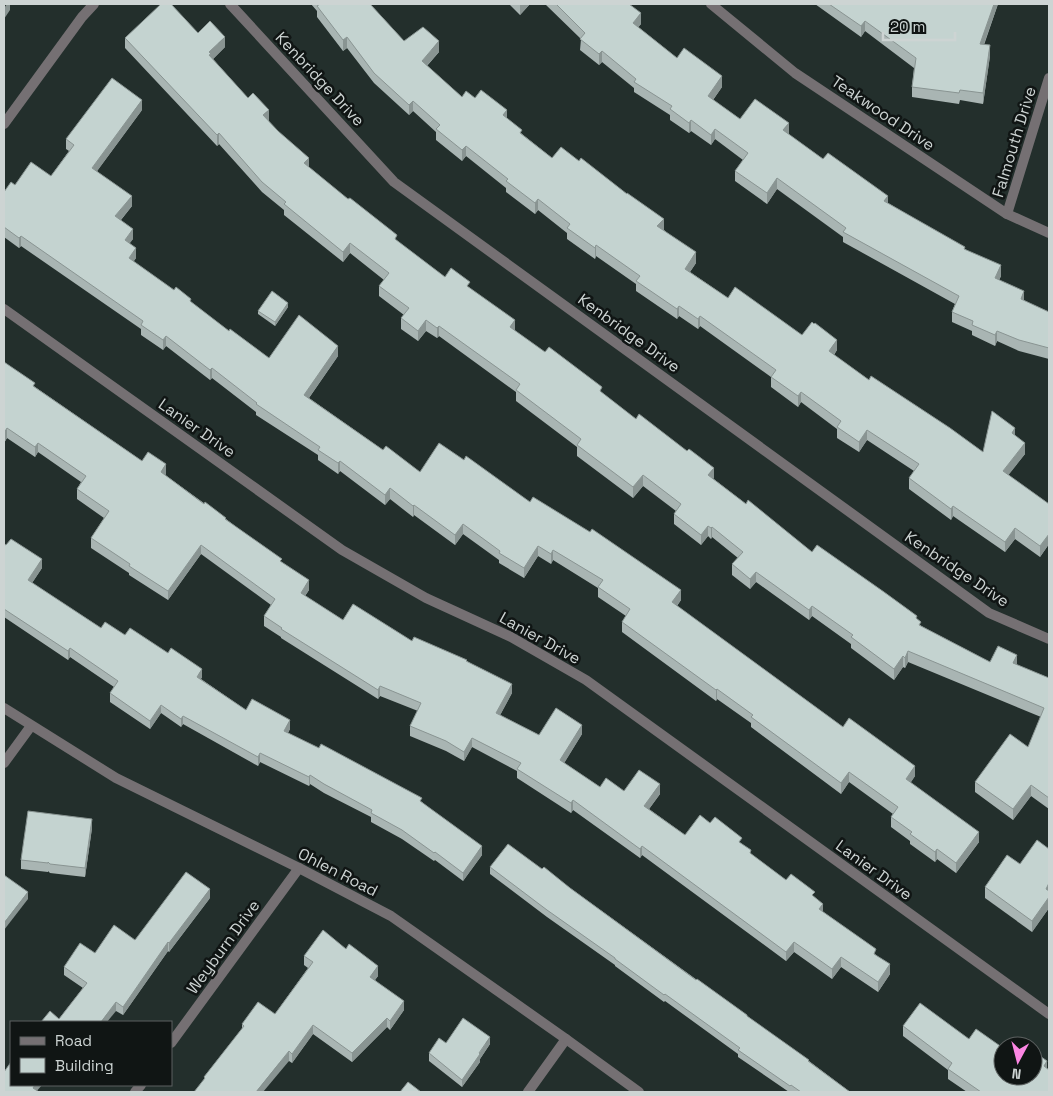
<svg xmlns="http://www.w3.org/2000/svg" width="1053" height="1096" font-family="'Space Grotesk',sans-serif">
  <rect width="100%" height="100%" fill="#232f2c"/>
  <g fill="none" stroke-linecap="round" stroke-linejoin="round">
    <!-- minor -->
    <g stroke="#757073" stroke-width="10">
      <polyline points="230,4 394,182 989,613 1049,639"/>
      <polyline points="4,124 82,17 94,4"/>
      <polyline points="1007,214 1049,78"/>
      <polyline points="4,309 342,550 426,598 511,637 586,680 1049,1014"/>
      <polyline points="4,763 31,726"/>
      <polyline points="171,1043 299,868"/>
      <polyline points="135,1092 141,1085"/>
      <polyline points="528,1092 566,1039"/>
    </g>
    <!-- tertiary -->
    <g stroke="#757073" stroke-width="10">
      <polyline points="711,4 795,73 1007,214 1049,233"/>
      <polyline points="4,708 116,778 299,868 391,916 566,1039 639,1092"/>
    </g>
  </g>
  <!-- wall -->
  <g fill="#a9b5b3">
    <polygon points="311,4 370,4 404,41 439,52 427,66 462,97 475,98 507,118 522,134 552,158 664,230 696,263 690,272 728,298 802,335 837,350 834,355 869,380 983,452 1015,436 1025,454 1008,475 1049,504 1049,544 1040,557 1015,539 1005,552 953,516 951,520 909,489 909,478 914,471 867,440 859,452 837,438 837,429 801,402 798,407 771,387 771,377 700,326 698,329 679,316 677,319 636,291 636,284 596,256 595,259 567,239 567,233 538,210 535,214 506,192 506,188 466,156 462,161 436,140 436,132 413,111 409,115 374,83 347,48 343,51 317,17 317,11"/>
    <polygon points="509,4 530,4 520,15"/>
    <polygon points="545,4 629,4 641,24 638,27 677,58 722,87 713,100 740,119 789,134 788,134 823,159 888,203 965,249 1001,276 999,280 1024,301 1049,312 1049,359 1019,351 997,341 995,346 972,335 972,331 952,322 952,312 955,304 843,242 843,237 777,189 767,204 735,181 735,171 743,160 715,139 711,145 691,131 689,133 670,120 670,115 634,92 634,88 602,62 599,65 580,50 581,39"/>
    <polygon points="815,4 998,4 984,45 990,56 983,104 960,100 959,104 912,97 912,87 914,68 865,31 861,37"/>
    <polygon points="198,33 225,47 213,59 309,167 397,241 445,277 470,288 515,331 602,393 746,504 812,552 917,620 921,626 990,662 1017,665 1049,678 1049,809 1031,796 1013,820 975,792 975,782 1028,747 1041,717 908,662 905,668 903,667 894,680 851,648 851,644 812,616 809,620 756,582 750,589 732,575 732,564 738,558 712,537 711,539 708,536 701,545 674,524 674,514 676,511 643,486 633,498 577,456 577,447 516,401 516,392 439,336 437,338 426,331 418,341 401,329 401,318 404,315 379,296 379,286 384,280 350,253 343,262 284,215 284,210 262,192 219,144 217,146 125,48 125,38"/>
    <polygon points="142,110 97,171 132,206 121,220 133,239 129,243 136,258 133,262 191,303 229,331 269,358 338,356 309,398 383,450 420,472 464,460 681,600 677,606 843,727 915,776 910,783 979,842 956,873 937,859 935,862 910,844 910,841 891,827 891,817 893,814 849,782 841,794 751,727 751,723 717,699 716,701 622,632 622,622 626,616 598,597 598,588 553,560 551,564 538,556 524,578 499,563 499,560 463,534 455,545 414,515 413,517 390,499 385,505 340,471 338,474 318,460 318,455 256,415 256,412 212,378 210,380 166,346 163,350 141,335 141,329 21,246 19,248 4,237 4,192 15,185 51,176 69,151 66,149 66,139"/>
    <polygon points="288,307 275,326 258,314 258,311"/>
    <polygon points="4,362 35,387 142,461 166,474 165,475 226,519 282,563 309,590 305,596 343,620 412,641 467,661 512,693 500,715 539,735 582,734 564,763 600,787 624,791 660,794 649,809 685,835 710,823 742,844 751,854 786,880 815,898 823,912 876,955 890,974 878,992 841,967 832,979 794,952 786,961 642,855 640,858 573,810 571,813 517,778 517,771 472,747 464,761 446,751 410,736 410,726 418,711 380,696 378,699 281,638 281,637 264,626 264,616 271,605 201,554 168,600 129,575 129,573 91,548 91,538 104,518 77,499 77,489 81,482 38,452 35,457 7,438 4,443"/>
    <polygon points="4,544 42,568 32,583 101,628 125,635 202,677 201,679 246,710 290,729 288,733 422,802 482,855 463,881 435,860 434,861 402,839 371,822 371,817 324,793 310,784 309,786 260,762 258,766 183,724 181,727 161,713 150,729 110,702 110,693 114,687 70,657 68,660 4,617"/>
    <polygon points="92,828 85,877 50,873 48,871 48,872 21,869 21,860"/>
    <polygon points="1049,849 1049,908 1032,932 985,898 985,887 1020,864"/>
    <polygon points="490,867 542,869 570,888 809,1061 850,1092 789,1092 738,1057 738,1054 665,1001 664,1002 615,966 615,965 547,917 490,874"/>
    <polygon points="210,898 169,952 168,951 123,1015 116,1011 59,1019 83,988 64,975 64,967 95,953 135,940"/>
    <polygon points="304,956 378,976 375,980 404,1010 390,1030 387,1027 352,1062 313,1034 292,1063 289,1061 204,1079 204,1077 242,1029 242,1024 275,1014 308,968 304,965"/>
    <polygon points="903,1026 1003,1076 1047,1068 1049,1092 967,1092 948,1079 948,1070 903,1036"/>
    <polygon points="446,1043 490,1044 480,1059 480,1062 462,1087 429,1061 429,1053"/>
  </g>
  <!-- shaded-wall -->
  <g fill="#899492">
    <polygon points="7,4 10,4 10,10 4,19 4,8"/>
    <polygon points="520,4 530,4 520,15"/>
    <polygon points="994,4 998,4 980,55 980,44"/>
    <polygon points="641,13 641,24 633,34 633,23"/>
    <polygon points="865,21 865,31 861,37 861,26"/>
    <polygon points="225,37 225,47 211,61 209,52"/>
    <polygon points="347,37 347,48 343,51 343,40"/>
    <polygon points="439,41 439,52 422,71 422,61"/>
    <polygon points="990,45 990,56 983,104 983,93"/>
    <polygon points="602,51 602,62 599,65 599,54"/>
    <polygon points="722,76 722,87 708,107 708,96"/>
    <polygon points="142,100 142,110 92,178 92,168"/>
    <polygon points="413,101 413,111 409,115 409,105"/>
    <polygon points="269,110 269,121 263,126 263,115"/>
    <polygon points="507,110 507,121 503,115"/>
    <polygon points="691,120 691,131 689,133 689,123"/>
    <polygon points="789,123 789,134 783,141 783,130"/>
    <polygon points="715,129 715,139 711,145 711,135"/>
    <polygon points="219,133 219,144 217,146 217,135"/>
    <polygon points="466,146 466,156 462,161 462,150"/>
    <polygon points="309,158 309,168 304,163"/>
    <polygon points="777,178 777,189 767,204 767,193"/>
    <polygon points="132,196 132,206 115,227 115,216"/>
    <polygon points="888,196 888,207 884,201"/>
    <polygon points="538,199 538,210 535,214 535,203"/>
    <polygon points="664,219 664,230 657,236 657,226"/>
    <polygon points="133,229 133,239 125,250 125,240"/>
    <polygon points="21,236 21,246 19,248 19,238"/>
    <polygon points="350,243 350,253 343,262 343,252"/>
    <polygon points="596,245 596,256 595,259 595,248"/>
    <polygon points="136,248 136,258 129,268 129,258"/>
    <polygon points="696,252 696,263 685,279 685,269"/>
    <polygon points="1001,265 1001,276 995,289 995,278"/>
    <polygon points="1024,291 1024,302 1021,299"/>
    <polygon points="288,303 288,307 275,326 275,322"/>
    <polygon points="679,306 679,316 677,319 677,309"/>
    <polygon points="700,316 700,326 698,329 698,319"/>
    <polygon points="426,320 426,331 418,341 418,331"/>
    <polygon points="515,320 515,331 510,327"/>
    <polygon points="439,326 439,336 437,338 437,328"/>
    <polygon points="997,331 997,341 995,346 995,335"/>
    <polygon points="166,336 166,346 163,350 163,340"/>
    <polygon points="837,340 837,350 829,361 829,351"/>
    <polygon points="338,346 338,356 304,405 304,395"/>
    <polygon points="212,368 212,378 210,380 210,370"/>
    <polygon points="801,392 801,402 798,407 798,396"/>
    <polygon points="7,428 7,438 4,443 4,433"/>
    <polygon points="1015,428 1015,439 1012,433"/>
    <polygon points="867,430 867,440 859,452 859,442"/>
    <polygon points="38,443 38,452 35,457 35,447"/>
    <polygon points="1025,443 1025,454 1003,482 1003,471"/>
    <polygon points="340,461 340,471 338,474 338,463"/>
    <polygon points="166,464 166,474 161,482 161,472"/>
    <polygon points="714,468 714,478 708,486 708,475"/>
    <polygon points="643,475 643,486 633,498 633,487"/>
    <polygon points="390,488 390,499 385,505 385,495"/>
    <polygon points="414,505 414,515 413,517 413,506"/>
    <polygon points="953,506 953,516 951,520 951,509"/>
    <polygon points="463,524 463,534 455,545 455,535"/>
    <polygon points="708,526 708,536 701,545 701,535"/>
    <polygon points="712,527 712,537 711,539 711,528"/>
    <polygon points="1015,528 1015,539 1005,552 1005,542"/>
    <polygon points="1049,534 1049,544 1040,557 1040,546"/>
    <polygon points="201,545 201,554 168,600 168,591"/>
    <polygon points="538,546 538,556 524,578 524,568"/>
    <polygon points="553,550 553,560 551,564 551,554"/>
    <polygon points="42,559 42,568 28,589 28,580"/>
    <polygon points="756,572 756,582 750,589 750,579"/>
    <polygon points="309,580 309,590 301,602 301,593"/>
    <polygon points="681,590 681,600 672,612 672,602"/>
    <polygon points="812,606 812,616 809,620 809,610"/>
    <polygon points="70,648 70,657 68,660 68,651"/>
    <polygon points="908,651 908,662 905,668 905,658"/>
    <polygon points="1017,655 1017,665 1013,663"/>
    <polygon points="903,656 903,667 894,680 894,669"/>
    <polygon points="202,669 202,677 197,685 197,677"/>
    <polygon points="512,684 512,693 496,723 496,713"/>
    <polygon points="380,686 380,696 378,699 378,690"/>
    <polygon points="717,689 717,699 716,701 716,690"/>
    <polygon points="161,705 161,713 150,729 150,721"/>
    <polygon points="183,716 183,724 181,727 181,719"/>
    <polygon points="290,720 290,729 284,739 284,731"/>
    <polygon points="582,725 582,734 560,770 560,760"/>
    <polygon points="472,738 472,747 464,761 464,752"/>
    <polygon points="260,753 260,762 258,766 258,757"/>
    <polygon points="915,766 915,776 906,790 906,779"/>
    <polygon points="849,772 849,782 841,794 841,783"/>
    <polygon points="310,775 310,784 309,786 309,777"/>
    <polygon points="660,784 660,794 644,816 644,806"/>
    <polygon points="1031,785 1031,796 1013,820 1013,809"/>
    <polygon points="573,800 573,810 571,813 571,803"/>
    <polygon points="92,819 92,828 85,877 85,868"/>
    <polygon points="979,832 979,842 956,873 956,863"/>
    <polygon points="482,846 482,855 463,881 463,873"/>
    <polygon points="642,846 642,855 640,858 640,849"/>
    <polygon points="937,849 937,859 935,862 935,852"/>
    <polygon points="1049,883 1049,894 1046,889"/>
    <polygon points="210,889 210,898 169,952 169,943"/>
    <polygon points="28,892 28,899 4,930 4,923"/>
    <polygon points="1049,897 1049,908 1032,932 1032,921"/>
    <polygon points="823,904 823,913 819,909"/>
    <polygon points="168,942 168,951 123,1015 123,1007"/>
    <polygon points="794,942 794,952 786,961 786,952"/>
    <polygon points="841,957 841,967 832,979 832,969"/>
    <polygon points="890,964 890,974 878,992 878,982"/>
    <polygon points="378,966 378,976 370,986 370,977"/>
    <polygon points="404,1001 404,1010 390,1030 390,1021"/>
    <polygon points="116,1002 116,1011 107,1022 101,1022"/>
    <polygon points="387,1018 387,1027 352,1062 352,1053"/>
    <polygon points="313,1025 313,1034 292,1063 292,1054"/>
    <polygon points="490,1037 490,1044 480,1059 480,1062 462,1087 462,1080"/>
    <polygon points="289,1051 289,1061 263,1092 256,1092"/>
    <polygon points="1047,1061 1047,1071 1044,1066"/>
    <polygon points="35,1085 42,1085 36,1092 33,1088"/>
  </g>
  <!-- building -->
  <g fill="#c4d3d0" stroke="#899492">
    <polygon points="161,4 171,4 198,33 210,21 225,37 209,52 211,54 209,55 248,98 253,93 269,110 263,115 278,131 309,158 304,163 348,199 350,198 397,235 395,239 445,277 451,268 470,282 467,286 515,320 510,327 545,352 549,347 602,387 600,391 636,419 639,414 687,451 689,449 714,468 708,475 746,504 748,500 812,552 817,545 884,592 917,616 916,618 921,622 919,625 990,662 998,646 1017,655 1013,663 1049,678 1049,798 1031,785 1013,809 975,782 1010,734 1028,747 1044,708 908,651 905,658 903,656 894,669 851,637 853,635 812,606 809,610 756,572 750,579 732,564 743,552 712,527 711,528 708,526 701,535 674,514 681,504 643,475 633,487 577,445 581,439 516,390 520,384 439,326 437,328 426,320 418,331 401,318 409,308 379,286 389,273 350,243 343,252 284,204 286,202 262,182 219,133 217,135 125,38"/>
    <polygon points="320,4 370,4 404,41 423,27 439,41 422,61 462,97 466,91 475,98 481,90 507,110 503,115 522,130 520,133 552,158 561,147 579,161 581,158 627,194 627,193 664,219 657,226 696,252 685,269 728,298 735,287 802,335 812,322 814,324 815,323 837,340 829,351 869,380 871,376 950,428 983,452 992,411 1015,428 1012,433 1025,443 1003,471 1049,504 1049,534 1040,546 1015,528 1005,542 953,506 951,509 909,478 919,464 867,430 859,442 837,427 841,421 801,392 798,396 771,377 776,370 700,316 698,319 679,306 677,309 636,281 640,276 596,245 595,248 567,228 570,224 538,199 535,203 506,181 508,179 466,146 462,150 436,129 440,125 413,101 409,105 374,73 347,37 343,40 317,6"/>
    <polygon points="556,4 629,4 641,13 633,23 677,58 684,48 722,76 708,96 740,119 755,99 789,123 783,130 823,159 828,153 888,196 884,201 965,247 964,249 1001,265 995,278 1024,291 1021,299 1049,312 1049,348 1019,340 997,331 995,335 972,325 973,321 952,312 959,296 843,232 846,228 777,178 767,193 735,171 748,153 715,129 711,135 691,120 689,123 670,109 672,106 634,82 636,79 602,51 599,54 580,39 585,33"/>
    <polygon points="829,4 994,4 980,44 990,45 983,93 960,90 959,93 912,87 916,58 865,21 861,26"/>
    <polygon points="112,78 142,100 92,168 132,196 115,216 133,229 125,240 136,248 129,258 174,290 176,287 191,299 190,301 229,331 230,329 269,358 299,315 338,346 304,395 383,450 386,446 420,472 439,443 464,460 466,456 530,502 533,497 590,532 592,529 681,590 672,602 843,727 849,718 915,766 906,779 979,832 956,863 937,849 935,852 910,834 912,832 891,817 898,807 849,772 841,783 751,717 753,715 717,689 716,690 622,622 630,609 598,587 603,580 553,550 551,554 538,546 524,568 499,553 500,551 463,524 455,535 414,505 413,506 390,488 385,495 340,461 338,463 318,450 320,447 256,404 257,403 212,368 210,370 166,336 163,340 141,325 143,321 21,236 19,238 4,227 4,192 11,182 15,185 31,162 51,176 74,145 66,139"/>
    <polygon points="272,291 288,303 275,322 258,311"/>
    <polygon points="4,362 35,383 33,386 142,461 148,452 166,464 161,472 204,504 205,502 226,518 225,519 282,559 280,561 309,580 301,593 343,620 353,604 412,641 414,637 467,660 466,661 512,684 496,713 539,735 556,708 582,725 560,760 600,787 606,778 624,791 639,770 660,784 644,806 685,835 700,815 710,823 715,817 742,838 739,842 751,850 750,853 786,880 791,874 815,892 812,895 823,904 819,909 876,949 874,954 890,964 878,982 841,957 832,969 794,942 786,952 642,846 640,849 573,800 571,803 517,769 521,763 472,738 464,752 446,741 410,726 421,703 380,686 378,690 281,629 282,628 264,616 275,599 201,545 168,591 129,566 130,564 91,538 109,511 77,489 86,476 38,443 35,447 7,428 4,433"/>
    <polygon points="11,539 42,559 28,580 101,628 105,622 125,635 130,628 168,653 171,648 202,669 197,677 246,710 252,699 290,720 284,731 319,748 321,744 422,798 420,801 482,846 463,873 435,852 434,853 402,830 371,813 372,810 324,784 310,775 309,777 260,753 258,757 183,716 181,719 161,705 150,721 110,693 118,681 70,648 68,651 4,609 4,544 6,545"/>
    <polygon points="28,811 92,819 85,868 50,864 48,862 48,863 21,860"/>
    <polygon points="1037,840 1049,849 1049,883 1046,889 1049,891 1049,897 1032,921 985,887 1007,855 1020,864"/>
    <polygon points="508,844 542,869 544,867 570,888 696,980 697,979 747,1015 747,1016 809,1060 808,1061 850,1092 801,1092 791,1085 790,1086 738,1050 740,1048 665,994 664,995 615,959 615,958 547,910 490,867"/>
    <polygon points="186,872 210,889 169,943 168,942 123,1007 116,1002 101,1022 41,1022 50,1011 59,1019 87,983 64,967 80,943 95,953 114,925 135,940"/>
    <polygon points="4,875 28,892 4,923"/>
    <polygon points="323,930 346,949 349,944 378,966 370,977 404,1001 390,1021 387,1018 352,1053 313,1025 292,1054 289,1051 256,1092 194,1092 205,1078 204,1077 244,1026 242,1024 258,1002 275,1014 313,962 304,956"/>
    <polygon points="920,1003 969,1039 976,1029 1003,1048 1003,1076 1033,1076 1033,1051 1047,1061 1044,1066 1049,1070 1049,1092 981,1092 948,1069 952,1063 903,1026"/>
    <polygon points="463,1018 490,1037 479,1053 480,1054 462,1080 429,1053 439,1038 446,1043"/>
    <polygon points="11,1062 11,1085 35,1085 33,1088 39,1092 4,1092 4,1072"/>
    <polygon points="408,1082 421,1092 400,1092"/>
  </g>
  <g text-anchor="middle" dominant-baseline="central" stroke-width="5" stroke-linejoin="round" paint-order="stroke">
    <!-- street labels -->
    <g font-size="16" fill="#cdd4d3" stroke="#101514">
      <text transform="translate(320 79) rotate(47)">Kenbridge Drive</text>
      <text transform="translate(883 113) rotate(34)">Teakwood Drive</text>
      <text transform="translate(1014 142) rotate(-73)">Falmouth Drive</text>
      <text transform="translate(629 333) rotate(36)">Kenbridge Drive</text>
      <text transform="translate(197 428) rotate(35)">Lanier Drive</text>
      <text transform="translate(957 569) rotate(34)">Kenbridge Drive</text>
      <text transform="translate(540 638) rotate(29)">Lanier Drive</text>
      <text transform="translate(874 870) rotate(36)">Lanier Drive</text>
      <text transform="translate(338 872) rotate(27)">Ohlen Road</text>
      <text transform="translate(223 947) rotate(-54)">Weyburn Drive</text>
    </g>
  </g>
  <!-- border -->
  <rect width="1053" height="1096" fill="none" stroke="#cdd4d3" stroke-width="10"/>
  <!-- legend -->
  <rect x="10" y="1021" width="162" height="65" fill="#101514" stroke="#5c6160"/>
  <rect x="20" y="1037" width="25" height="8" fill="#757073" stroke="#5c6160"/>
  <text x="55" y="1046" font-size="15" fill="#cdd4d3">Road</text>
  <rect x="20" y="1058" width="25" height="15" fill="#c4d3d0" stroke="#5c6160"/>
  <text x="55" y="1071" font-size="15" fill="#cdd4d3">Building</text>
  <!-- north arrow -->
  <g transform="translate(1018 1061) rotate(187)"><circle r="24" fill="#101514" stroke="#5c6160"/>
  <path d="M0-4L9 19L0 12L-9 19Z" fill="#fc86e3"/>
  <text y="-8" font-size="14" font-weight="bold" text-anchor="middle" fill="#cdd4d3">N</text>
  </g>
  <!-- scale -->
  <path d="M883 32v8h72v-8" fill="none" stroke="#cdd4d3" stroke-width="2.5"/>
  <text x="890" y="32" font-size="15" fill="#cdd4d3" stroke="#101514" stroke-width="4" paint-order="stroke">20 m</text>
</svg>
